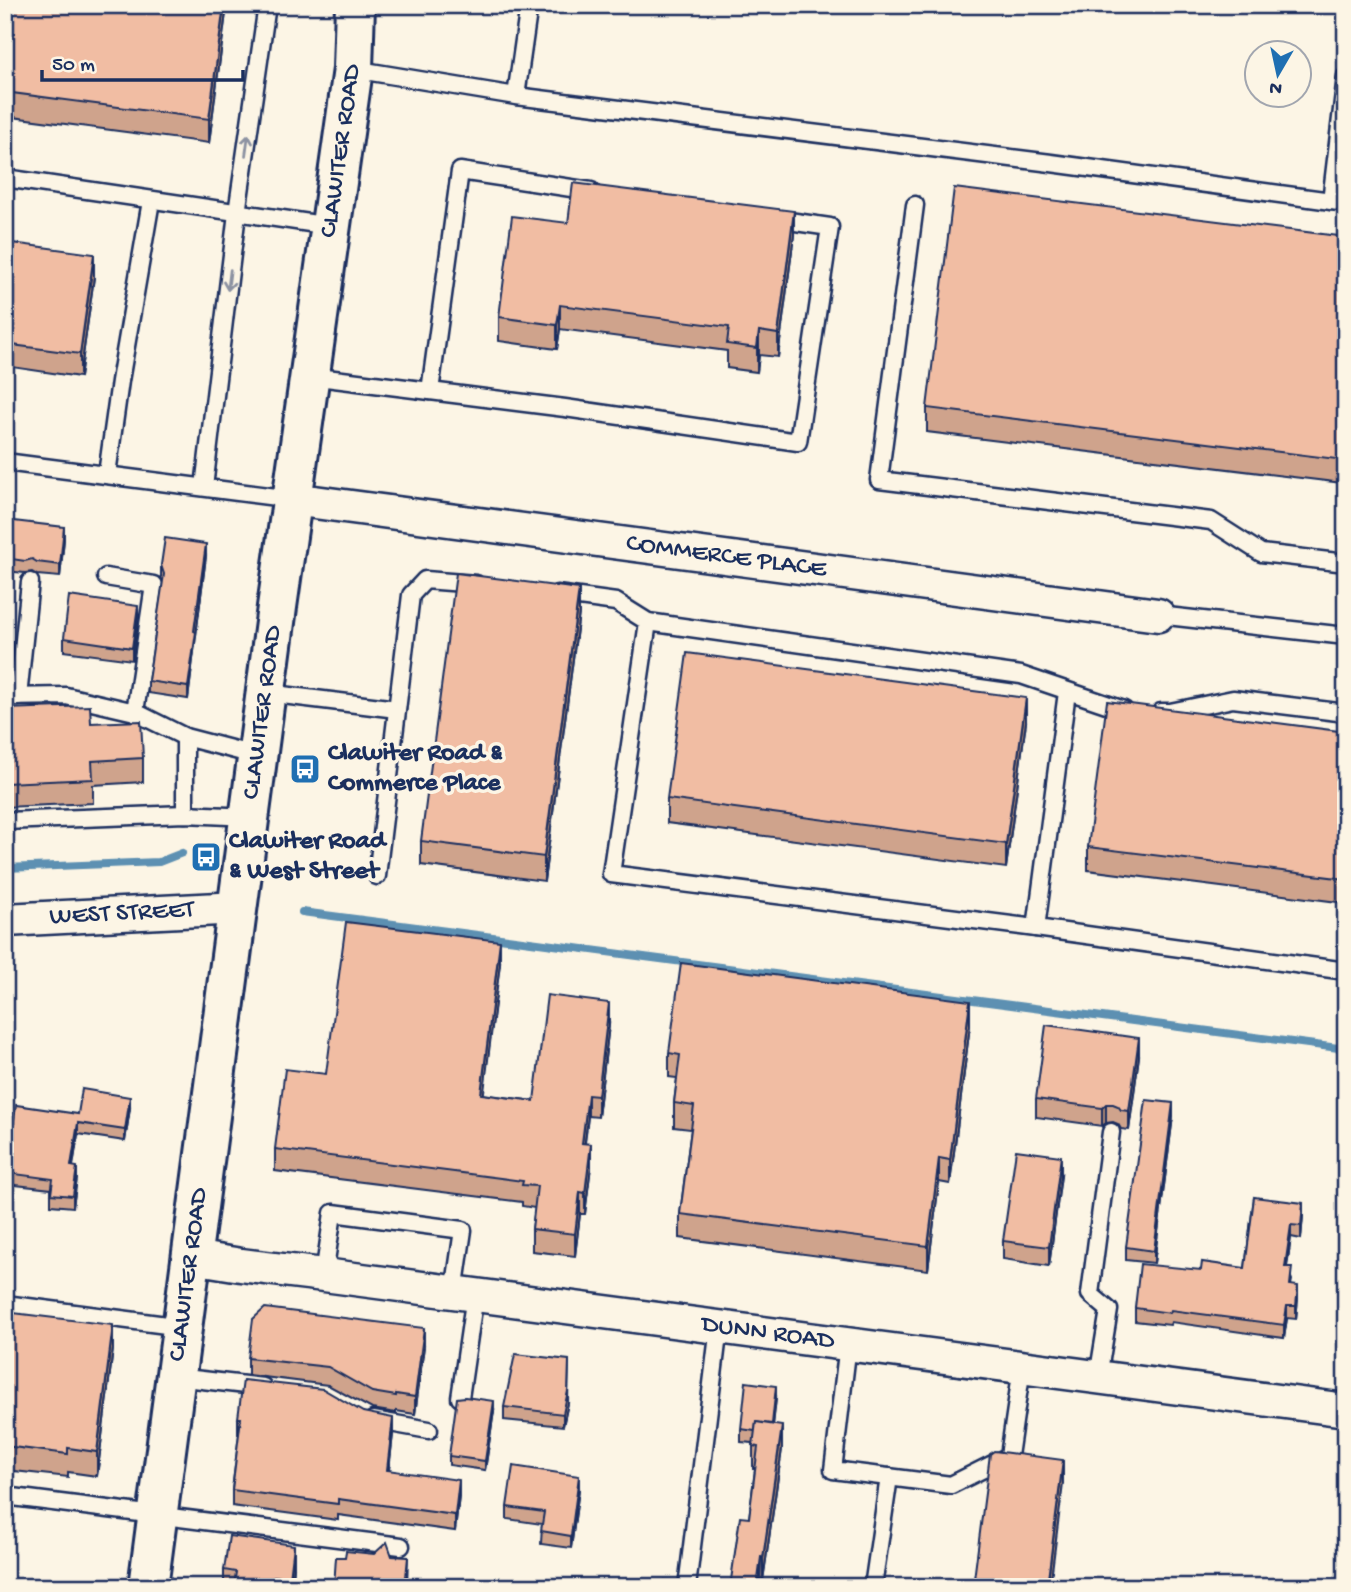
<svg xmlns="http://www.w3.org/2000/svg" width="1351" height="1592" font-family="'Gochi Hand',sans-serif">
  <rect width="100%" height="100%" fill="#fcf5e5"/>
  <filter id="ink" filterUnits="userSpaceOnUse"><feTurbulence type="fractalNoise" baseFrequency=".0143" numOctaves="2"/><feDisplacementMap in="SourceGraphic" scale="14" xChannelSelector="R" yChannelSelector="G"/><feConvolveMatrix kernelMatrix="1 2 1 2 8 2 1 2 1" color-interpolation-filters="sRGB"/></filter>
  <g filter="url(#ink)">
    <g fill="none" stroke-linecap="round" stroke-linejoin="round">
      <!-- stream -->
      <g stroke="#5d90b2" stroke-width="8">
        <polyline points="5,868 159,862 182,853"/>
        <polyline points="302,912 1346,1049"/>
      </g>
      <!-- lane casing -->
      <g stroke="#1b2f5e" stroke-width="21">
        <g id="lane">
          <polyline points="353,69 516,96 529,5"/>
          <polyline points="516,96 1051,163 1346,203"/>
          <polyline points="5,178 330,226"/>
          <polyline points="1331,201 1346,76"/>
          <polyline points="915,205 879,480 1211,521 1261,553 1346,563"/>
          <polyline points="310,376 430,391 460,171 591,191"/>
          <polyline points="430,391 565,408 798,442 830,227 775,219"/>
          <polyline points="5,462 292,499"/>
          <polyline points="107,474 120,381 151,201"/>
          <polyline points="204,487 237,213 267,5"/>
          <polyline points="106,577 154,585 135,712"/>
          <polyline points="557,594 616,602 648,622 1021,675 1124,710"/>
          <polyline points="1158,615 1346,636"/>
          <polyline points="648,622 611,874 1036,928 1067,692"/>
          <polyline points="266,693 397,709"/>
          <polyline points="5,697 66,696 135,712 185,737 258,756"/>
          <polyline points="18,697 30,582"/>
          <polyline points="1161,712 1170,712 1233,699 1346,713"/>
          <polyline points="185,737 185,814"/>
          <polyline points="5,821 185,814 250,817"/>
          <polyline points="377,876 411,595 425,580 476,584"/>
          <polyline points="1036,928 1346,971"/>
          <polyline points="324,1275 333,1213 463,1230 454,1292"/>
          <polyline points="5,1304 182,1327"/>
          <polyline points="848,1344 833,1470 951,1485 1009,1456 1022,1367"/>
          <polyline points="176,1377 263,1387"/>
          <polyline points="1098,1377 1109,1310 1090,1294 1111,1132"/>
          <polyline points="460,1398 475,1295"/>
          <polyline points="373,1420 429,1430"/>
          <polyline points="5,1496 401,1546"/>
          <polyline points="687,1587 719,1327"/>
          <polyline points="873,1587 889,1477"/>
        </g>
      </g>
      <!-- street casing -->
      <g stroke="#1b2f5e" stroke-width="37">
        <g id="street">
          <path id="s1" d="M292,499l866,116"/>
          <path id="s2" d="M5,920l234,-12"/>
          <path id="s3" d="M192,1257l49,8 83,10 1022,135"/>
        </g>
      </g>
      <!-- secondary casing -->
      <g stroke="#1b2f5e" stroke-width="44">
        <g id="secondary">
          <path id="s4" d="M148,1587l129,-980 76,-538 2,-64"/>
        </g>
      </g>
      <!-- lane -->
      <use href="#lane" stroke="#fcf5e5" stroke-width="16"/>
      <!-- street -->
      <use href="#street" stroke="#fcf5e5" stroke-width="32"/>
      <!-- secondary -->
      <use href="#secondary" stroke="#fcf5e5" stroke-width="38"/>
    </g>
    <!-- wall -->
    <g fill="#cfa38c" stroke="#1b2f5e" stroke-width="2">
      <polygon points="5,5 227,5 209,143 5,116"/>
      <polygon points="568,223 794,235 778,357 759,355 757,372 727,368 727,351 560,329 557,349 499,341 499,317"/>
      <polygon points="1346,237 1346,508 1342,508 1342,483 927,432 927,408"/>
      <polygon points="5,242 94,277 80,377 5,366"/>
      <polygon points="5,520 64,539 60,577 37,575 32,572 25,573 5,571"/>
      <polygon points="206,556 188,699 148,693 148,681 163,583 161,578 161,565"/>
      <polygon points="579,613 544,881 421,865 421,841"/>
      <polygon points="138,618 132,660 64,651 64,638"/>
      <polygon points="5,709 91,723 143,758 143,782 93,785 93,803 5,807"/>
      <polygon points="1026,722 1006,868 667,823 667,799"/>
      <polygon points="1346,732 1346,903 1088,870 1088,847"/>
      <polygon points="500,963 483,1094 534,1101 609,1025 598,1117 588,1116 585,1143 591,1166 585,1214 580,1214 575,1256 532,1251 532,1229 535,1208 522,1206 522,1202 275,1171 275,1149 326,1074"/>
      <polygon points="970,1025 950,1184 939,1182 928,1270 680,1238 680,1214 691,1129 674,1127 674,1103 677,1078 669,1077 669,1053"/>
      <polygon points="1139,1056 1129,1130 1121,1129 1118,1124 1113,1122 1106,1123 1102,1126 1036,1117 1036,1099"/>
      <polygon points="130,1108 125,1141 78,1134 73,1166 77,1178 73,1207 51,1205 51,1189 7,1184 7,1173 78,1114"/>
      <polygon points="1173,1116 1154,1263 1126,1260 1126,1247"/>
      <polygon points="1061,1175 1049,1266 1003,1259 1003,1241"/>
      <polygon points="1254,1197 1303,1215 1301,1239 1291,1237 1287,1267 1292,1280 1291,1285 1298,1298 1296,1319 1287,1318 1284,1338 1171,1322 1170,1325 1135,1321 1135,1308 1201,1270 1245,1268"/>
      <polygon points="5,1312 113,1349 97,1476 68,1472 68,1477 5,1470"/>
      <polygon points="424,1346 415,1414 396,1411 396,1413 372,1409 328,1385 248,1375 248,1358"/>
      <polygon points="776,1398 773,1424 782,1449 763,1580 761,1580 760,1587 730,1587 749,1518 755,1469 753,1469 753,1443 741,1442 741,1429"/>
      <polygon points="568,1403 563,1426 504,1420 504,1407"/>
      <polygon points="494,1411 485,1470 449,1465 449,1456"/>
      <polygon points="238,1418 393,1434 389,1470 459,1496 455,1531 338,1515 338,1520 232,1506 232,1490 239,1434 238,1434"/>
      <polygon points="579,1489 571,1548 541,1544 542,1524 507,1519 507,1507"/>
      <polygon points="294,1568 292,1587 224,1587 224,1570"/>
    </g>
    <!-- shaded-wall -->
    <g fill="#a98472" stroke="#1b2f5e" stroke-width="2">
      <polygon points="224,5 227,5 209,143 209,119"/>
      <polygon points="794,211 794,235 778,357 778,334"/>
      <polygon points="94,254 94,277 80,377 80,354"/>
      <polygon points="560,305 560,329 557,349 557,325"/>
      <polygon points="759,331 759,355 757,372 757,348"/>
      <polygon points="64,527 64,539 60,577 60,565"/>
      <polygon points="206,544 206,556 188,699 188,687 194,631"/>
      <polygon points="579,589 579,613 544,881 544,857"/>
      <polygon points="138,606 138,618 132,660 132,648"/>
      <polygon points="1026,698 1026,722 1006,868 1006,844"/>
      <polygon points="500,941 500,963 481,1116 481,1094"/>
      <polygon points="970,1001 970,1025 950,1184 950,1160"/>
      <polygon points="609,1003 609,1025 598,1117 598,1096"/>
      <polygon points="1139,1038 1139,1056 1129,1130 1129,1111"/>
      <polygon points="588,1095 588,1116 582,1165 582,1143"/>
      <polygon points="130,1097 130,1108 125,1141 125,1130"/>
      <polygon points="1173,1103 1173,1116 1154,1263 1154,1251"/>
      <polygon points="1106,1104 1106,1123 1102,1126 1102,1108"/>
      <polygon points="78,1123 78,1134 71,1177 71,1166"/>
      <polygon points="591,1144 591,1166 585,1214 585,1193"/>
      <polygon points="1061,1156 1061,1175 1049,1266 1049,1247"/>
      <polygon points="939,1158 939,1182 928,1270 928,1246"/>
      <polygon points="77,1167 77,1178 73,1207 73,1196"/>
      <polygon points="580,1192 580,1214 575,1256 575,1234"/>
      <polygon points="1303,1203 1303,1215 1301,1239 1301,1226"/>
      <polygon points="1291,1225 1291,1237 1285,1279 1285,1267"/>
      <polygon points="1298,1286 1298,1298 1296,1319 1296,1306"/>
      <polygon points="1287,1306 1287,1318 1284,1338 1284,1325"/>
      <polygon points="113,1325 113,1349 97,1476 97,1452"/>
      <polygon points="424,1328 424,1346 415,1414 415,1397"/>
      <polygon points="569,1360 568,1403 563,1426 563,1414"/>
      <polygon points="776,1386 776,1398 771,1445 771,1433"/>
      <polygon points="494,1401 494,1411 485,1470 485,1461"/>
      <polygon points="393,1418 393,1434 387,1486 387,1470"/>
      <polygon points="782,1426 782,1449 763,1580 763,1558"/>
      <polygon points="1063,1460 1063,1484 1050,1587 1047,1587"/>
      <polygon points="579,1476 579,1489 571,1548 571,1536"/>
      <polygon points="459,1480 459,1496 455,1531 455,1515"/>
      <polygon points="294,1545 294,1568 292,1587 290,1587"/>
      <polygon points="408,1557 407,1587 405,1587"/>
      <polygon points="761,1557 760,1587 757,1587"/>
    </g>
    <!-- building -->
    <g fill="#f1bda3" stroke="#1b2f5e" stroke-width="2">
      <polygon points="5,5 224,5 209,119 5,92"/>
      <polygon points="573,183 794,211 778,334 759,331 757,348 727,344 729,327 560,305 557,325 499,317 512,216 568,223"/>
      <polygon points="954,188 1346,237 1346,484 1342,484 1345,460 927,408"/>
      <polygon points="5,242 94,254 80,354 5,344"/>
      <polygon points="5,520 64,527 60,565 37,562 32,559 25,561 5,558"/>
      <polygon points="165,538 206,544 194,631 196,632 188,687 148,681 164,574 161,565"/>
      <polygon points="456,573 579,589 544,857 421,841"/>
      <polygon points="69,596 138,606 132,648 64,638"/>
      <polygon points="687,653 1026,698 1006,844 667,799"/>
      <polygon points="1107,701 1346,732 1346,879 1088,847"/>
      <polygon points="90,706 91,723 141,721 143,758 92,761 93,779 5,783 5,709"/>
      <polygon points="346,922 500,941 481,1094 534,1101 547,995 609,1003 598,1096 588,1095 582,1143 591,1144 585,1193 580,1192 575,1234 532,1229 537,1186 522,1185 523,1181 275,1149 285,1069 326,1074"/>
      <polygon points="681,963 970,1001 950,1160 939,1158 928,1246 680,1214 694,1106 674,1103 680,1055 669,1053"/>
      <polygon points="1046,1025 1139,1038 1129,1111 1121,1110 1118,1106 1113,1104 1106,1104 1102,1108 1036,1099"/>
      <polygon points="82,1089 130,1097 125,1130 78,1123 71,1166 77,1167 73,1196 51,1194 53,1179 7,1173 16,1105 78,1114"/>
      <polygon points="1146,1100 1173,1103 1154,1251 1126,1247"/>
      <polygon points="1016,1150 1061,1156 1049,1247 1003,1241"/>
      <polygon points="1254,1197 1303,1203 1301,1226 1291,1225 1285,1267 1292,1267 1290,1285 1298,1286 1296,1306 1287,1306 1284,1325 1171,1310 1170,1313 1135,1308 1140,1264 1201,1270 1202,1262 1245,1268"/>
      <polygon points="265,1308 424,1328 415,1397 396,1394 396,1396 372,1392 328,1367 248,1358 253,1319"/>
      <polygon points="5,1312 113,1325 97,1452 68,1448 68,1454 5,1446"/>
      <polygon points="515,1354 569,1360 568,1391 563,1414 504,1407"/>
      <polygon points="243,1380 323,1389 363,1412 393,1418 387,1470 459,1480 455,1515 338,1499 338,1504 232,1490 241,1418 238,1418"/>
      <polygon points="746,1382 776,1386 772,1424 756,1422 755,1431 741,1429"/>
      <polygon points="465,1397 494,1401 485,1461 449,1456 457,1398"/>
      <polygon points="756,1422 782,1426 763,1558 761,1557 757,1587 730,1587 740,1517 749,1518 758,1447 753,1446"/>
      <polygon points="994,1451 1063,1460 1047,1587 973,1587 990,1454"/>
      <polygon points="513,1466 579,1476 571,1536 541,1531 544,1512 507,1507"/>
      <polygon points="229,1536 294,1545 290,1578 274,1576 273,1587 247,1587 248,1585 234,1584 236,1572 224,1570"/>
      <polygon points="387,1542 392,1556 408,1557 405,1587 334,1587 336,1557 345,1557 346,1551 374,1554"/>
      <polygon points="665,1580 715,1587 664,1587"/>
    </g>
    <!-- one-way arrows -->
    <defs><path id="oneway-shaft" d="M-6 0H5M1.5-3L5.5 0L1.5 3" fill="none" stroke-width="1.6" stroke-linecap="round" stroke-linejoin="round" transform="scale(1.75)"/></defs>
    <g stroke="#8c92a2">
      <use href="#oneway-shaft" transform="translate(247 145) rotate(-82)"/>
      <use href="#oneway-shaft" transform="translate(229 280) rotate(97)"/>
    </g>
  </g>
  <!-- icons -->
  <defs>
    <g id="bus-square" transform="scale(1.575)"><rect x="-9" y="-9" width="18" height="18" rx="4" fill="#1f6fb2" stroke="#fcf5e5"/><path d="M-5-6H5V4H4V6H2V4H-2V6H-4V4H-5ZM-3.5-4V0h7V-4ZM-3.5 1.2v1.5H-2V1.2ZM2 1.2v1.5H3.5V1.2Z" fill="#fff"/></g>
  </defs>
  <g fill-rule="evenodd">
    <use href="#bus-square" x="305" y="769"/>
    <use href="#bus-square" x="206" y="857"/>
  </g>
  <g text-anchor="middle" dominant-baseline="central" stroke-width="7" stroke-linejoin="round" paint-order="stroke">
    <!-- street labels -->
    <g font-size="26" fill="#1b2f5e" stroke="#fcf5e5">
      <text stroke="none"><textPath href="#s4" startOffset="1449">CLAWITER ROAD</textPath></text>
      <text stroke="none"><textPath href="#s1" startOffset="438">COMMERCE PLACE</textPath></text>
      <text stroke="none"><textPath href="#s4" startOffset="882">CLAWITER ROAD</textPath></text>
      <text stroke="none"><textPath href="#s2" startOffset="117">WEST STREET</textPath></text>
      <text stroke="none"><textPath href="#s4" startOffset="315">CLAWITER ROAD</textPath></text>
      <text stroke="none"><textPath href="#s3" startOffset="581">DUNN ROAD</textPath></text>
    </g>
    <!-- poi labels -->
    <g font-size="26" font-weight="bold" fill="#1b2f5e" stroke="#fcf5e5" text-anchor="start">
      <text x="328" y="754">Clawiter Road &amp;<tspan x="328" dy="30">Commerce Place</tspan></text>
      <text x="229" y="842">Clawiter Road<tspan x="229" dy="30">&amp; West Street</tspan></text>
    </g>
  </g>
  <!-- margin -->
  <rect width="1351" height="1592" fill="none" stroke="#fcf5e5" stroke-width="28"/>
  <rect x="14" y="14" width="1323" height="1564" fill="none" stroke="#1b2f5e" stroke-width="2.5" filter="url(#ink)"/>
  <!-- north arrow -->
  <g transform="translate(1278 74) rotate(189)"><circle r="33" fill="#fcf5e5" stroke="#a2a6af" stroke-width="2"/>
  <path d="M0-5L12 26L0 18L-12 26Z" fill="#1f6fb2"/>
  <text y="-10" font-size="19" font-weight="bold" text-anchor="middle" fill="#1b2f5e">N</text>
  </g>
  <!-- scale -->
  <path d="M42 70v10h201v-10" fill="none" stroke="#1b2f5e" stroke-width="3.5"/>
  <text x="52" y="70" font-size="21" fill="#1b2f5e" stroke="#fcf5e5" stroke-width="5" paint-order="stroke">50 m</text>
</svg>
